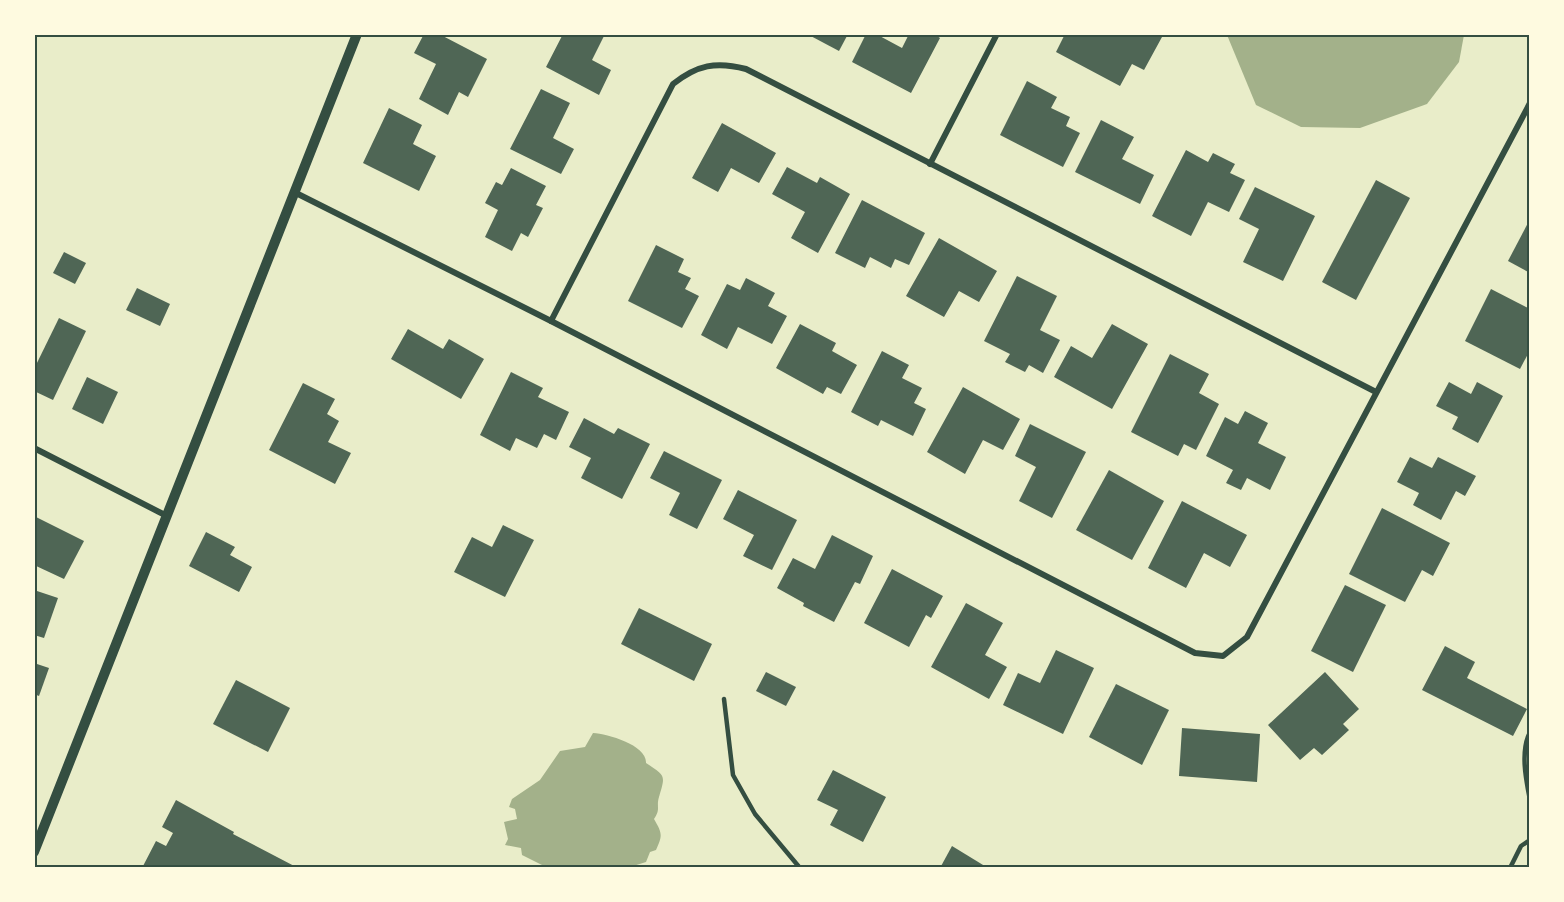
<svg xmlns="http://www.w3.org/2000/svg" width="1564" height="902" font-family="'DM Sans',sans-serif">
  <rect width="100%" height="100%" fill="#e9edc9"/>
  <!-- water -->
  <g fill="#a3b18a">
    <polygon points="1227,35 1227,34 1464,35 1459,62 1427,104 1360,128 1301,127 1256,105"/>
    <path d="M593,733c15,1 54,12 53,30 19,13 20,11 13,34 -3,10 2,12 -5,22 8,14 9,16 2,31l-6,2 -4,10 -16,5h-84l-24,-12 -1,-7 -16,-3 3,-6 -4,-17 13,-3 -2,-10 -6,-2 3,-8 28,-19 20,-29 25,-4z"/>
  </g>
  <!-- building -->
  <g fill="#4f6655">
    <polygon points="424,34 439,34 487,59 468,97 459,92 448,115 419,99 436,64 414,53"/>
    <polygon points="563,34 605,34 592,60 611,70 599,95 546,67"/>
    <polygon points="807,34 848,34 839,51"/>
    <polygon points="866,34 876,34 902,48 909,34 934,34 940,38 911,93 852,62"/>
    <polygon points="1065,34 1159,34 1162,37 1144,70 1132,64 1120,86 1056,52"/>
    <polygon points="1027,81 1057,97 1051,108 1070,117 1066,126 1080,133 1063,167 1000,135"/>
    <polygon points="541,89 570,103 553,138 574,149 561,174 510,149"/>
    <polygon points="389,108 422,125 413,144 436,156 419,191 363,163"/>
    <polygon points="1101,120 1134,137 1122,159 1154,175 1140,204 1075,172"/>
    <polygon points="722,123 776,153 759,183 731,168 718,192 692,178"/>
    <polygon points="1186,150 1208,162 1213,153 1235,164 1230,173 1245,180 1229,212 1208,202 1191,236 1152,216"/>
    <polygon points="787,167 817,183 820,177 850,194 818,253 791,238 805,212 772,194"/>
    <polygon points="511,168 546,186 536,205 543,208 528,237 521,233 512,251 485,237 498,210 485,203 496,182 502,185"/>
    <polygon points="1376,180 1410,198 1356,300 1322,282"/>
    <polygon points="1255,187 1315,216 1283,281 1243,262 1259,229 1239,219"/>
    <polygon points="862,200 925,233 909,265 895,259 891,268 870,257 865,268 835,253"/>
    <polygon points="1530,219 1530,273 1508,261"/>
    <polygon points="939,238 997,271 979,302 959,291 944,317 906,296"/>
    <polygon points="656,245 684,259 678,272 691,278 685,289 699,296 682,328 628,301"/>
    <polygon points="64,252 86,263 75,284 53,273"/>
    <polygon points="1017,276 1057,296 1040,330 1060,340 1043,373 1029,365 1025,372 1005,362 1010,354 984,341"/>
    <polygon points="746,278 775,293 768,306 787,316 772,344 738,327 727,349 701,335 727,284 740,290"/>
    <polygon points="137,288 170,304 160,326 126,310"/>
    <polygon points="1491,289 1530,309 1530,350 1520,369 1465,341"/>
    <polygon points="59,318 86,331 53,400 34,391 34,369"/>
    <polygon points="800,324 836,343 832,351 857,365 841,394 827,387 823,394 776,368"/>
    <polygon points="1112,324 1148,344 1112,409 1054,377 1071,346 1092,358"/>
    <polygon points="408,329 443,349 449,339 484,359 461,399 391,359"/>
    <polygon points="882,351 909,365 902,378 922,388 914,403 926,409 913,436 881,420 878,426 851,412"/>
    <polygon points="1170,354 1209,374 1199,393 1219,404 1196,450 1184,444 1178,456 1131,432"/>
    <polygon points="511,372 543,388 538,397 569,412 556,440 544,434 537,448 516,438 510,451 480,435"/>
    <polygon points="87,377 118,392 103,424 72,409"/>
    <polygon points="1449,382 1471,394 1477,382 1503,396 1478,443 1452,429 1458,417 1436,406"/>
    <polygon points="303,383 335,399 327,414 339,421 328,442 351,453 335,484 269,450"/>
    <polygon points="963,387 1020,419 1003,450 983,440 965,474 927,452"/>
    <polygon points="1245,411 1268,423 1258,443 1286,457 1270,490 1247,478 1241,490 1226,483 1233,470 1206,456 1225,417 1238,424"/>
    <polygon points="584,418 614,434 618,428 650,444 622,499 581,478 591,458 569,447"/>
    <polygon points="1030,424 1086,452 1052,518 1019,501 1036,467 1015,456"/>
    <polygon points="664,451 722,480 697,529 669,515 680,493 650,478"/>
    <polygon points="1410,457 1432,468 1438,457 1476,476 1465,496 1456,491 1441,520 1413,505 1419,493 1397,482"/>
    <polygon points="1109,470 1164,501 1132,560 1076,530"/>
    <polygon points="738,490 797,520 772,570 743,556 754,535 723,519"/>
    <polygon points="1182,501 1247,535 1230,567 1204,553 1186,588 1148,568"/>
    <polygon points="1382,508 1450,543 1433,576 1422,570 1405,602 1349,574"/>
    <polygon points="34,516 84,541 64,579 34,565"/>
    <polygon points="503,525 534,540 505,597 454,572 472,537 492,547"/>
    <polygon points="206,532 235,547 230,555 252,567 239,592 189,566"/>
    <polygon points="832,535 873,556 860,584 855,582 834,622 803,606 804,603 777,588 793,558 815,569"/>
    <polygon points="892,569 943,596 931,618 926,615 909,647 864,623"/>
    <polygon points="1345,585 1386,605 1353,672 1311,651"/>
    <polygon points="34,590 58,598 44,638 34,635"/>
    <polygon points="966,603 1003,623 985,655 1007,667 989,699 931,667"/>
    <polygon points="639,608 712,644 694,681 621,644"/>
    <polygon points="1445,646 1475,662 1467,678 1527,709 1513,736 1422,690"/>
    <polygon points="1056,650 1094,668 1063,734 1003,705 1018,673 1040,683"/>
    <polygon points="34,663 49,668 39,696 34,694"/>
    <polygon points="766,672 796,687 786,706 756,691"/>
    <polygon points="1325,672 1359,709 1343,724 1349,730 1322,755 1314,748 1300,760 1268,725"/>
    <polygon points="236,680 290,708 268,752 213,724"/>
    <polygon points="1116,684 1169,710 1142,765 1089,737"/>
    <polygon points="1182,728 1260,734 1257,782 1179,776"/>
    <polygon points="833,770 886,797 863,842 830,825 838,810 817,800"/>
    <polygon points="176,800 234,832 233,834 298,868 142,868 156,841 166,846 173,833 162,827"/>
    <polygon points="952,846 988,868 940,868"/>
  </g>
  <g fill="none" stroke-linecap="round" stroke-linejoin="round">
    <!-- service -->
    <g stroke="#344e41" stroke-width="4.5">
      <polyline points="724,699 733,775 755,814 800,868"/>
      <path d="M1530,732c-10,19 -4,48 0,68"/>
      <polyline points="1510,868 1521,846 1530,840"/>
    </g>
    <!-- minor -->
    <g stroke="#344e41" stroke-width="6">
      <polyline points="930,164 997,34"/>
      <polyline points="296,193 551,321 1195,653 1223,656 1247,637 1530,103"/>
      <path d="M551,321l122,-237c24,-19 43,-23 73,-15l630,323"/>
      <polyline points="34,448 165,515"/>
    </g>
    <!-- tertiary -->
    <polyline stroke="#344e41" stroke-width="10" points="34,852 357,34"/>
  </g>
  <!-- border -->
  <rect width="1564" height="902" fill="none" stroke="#fefae0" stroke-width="72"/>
  <rect x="36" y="36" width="1492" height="830" fill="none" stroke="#344e41" stroke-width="2"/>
</svg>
